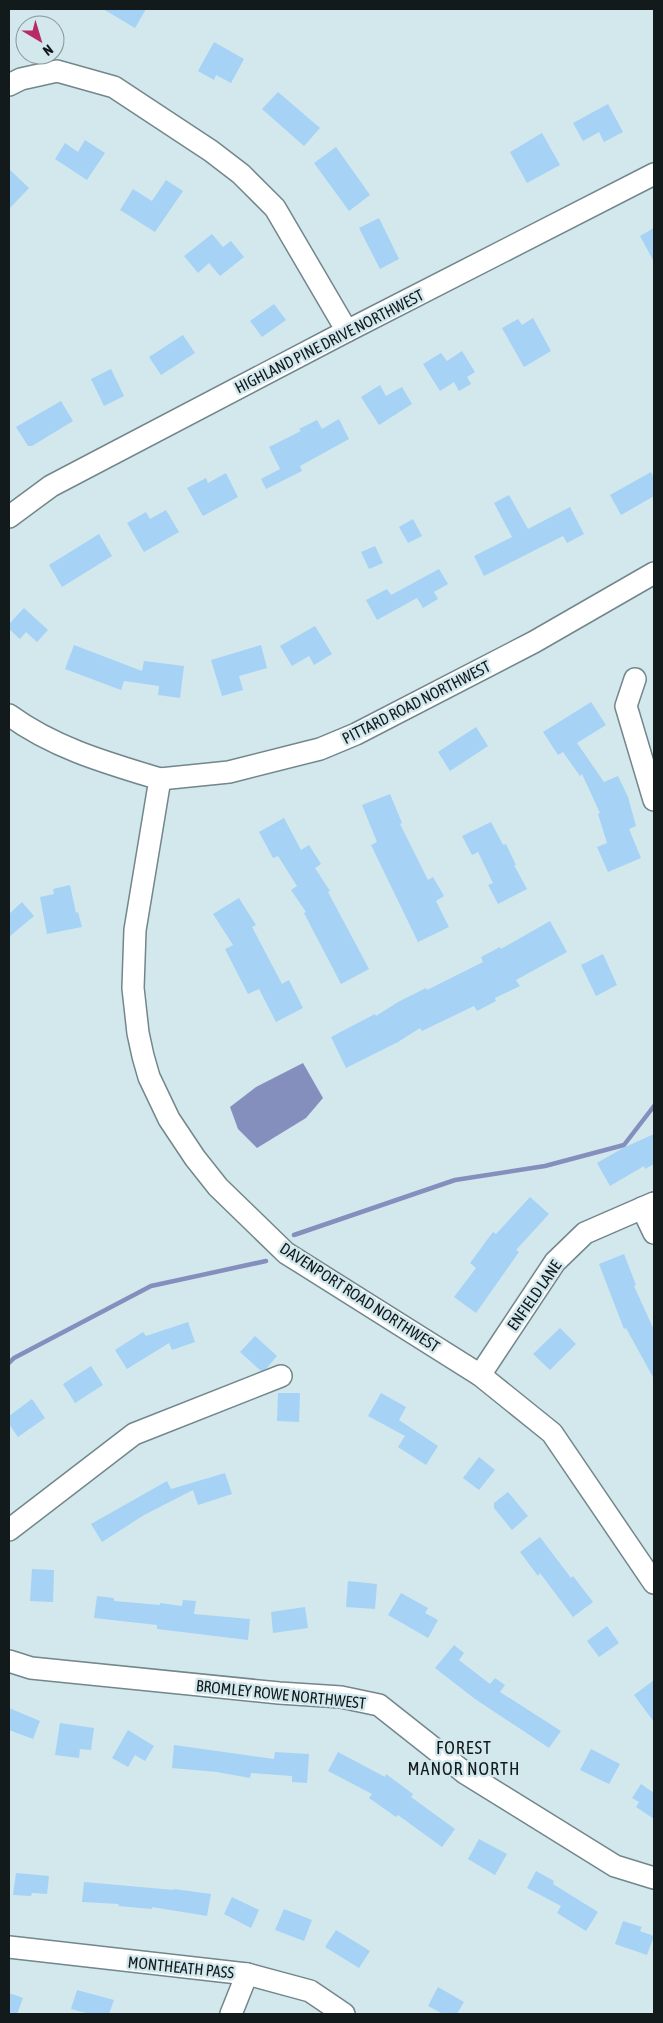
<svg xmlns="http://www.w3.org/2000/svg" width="663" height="2023" font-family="'Asap Condensed',sans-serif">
  <rect width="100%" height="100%" fill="#d2e8ed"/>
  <!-- water -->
  <polygon fill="#848fbd" points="303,1063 323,1098 306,1118 257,1148 238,1129 230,1107 256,1087"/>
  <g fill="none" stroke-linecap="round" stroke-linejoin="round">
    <!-- stream -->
    <g stroke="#848fbd" stroke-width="4.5">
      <polyline points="294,1235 455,1180 545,1166 624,1145 654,1106"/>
      <polyline points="9,1363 14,1358 151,1286 266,1261"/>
    </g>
  </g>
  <!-- building -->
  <g fill="#a6d2f6">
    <polygon points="103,9 146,9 135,28"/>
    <polygon points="214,42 244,59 231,83 216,75 214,80 198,71"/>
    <polygon points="278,92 320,128 304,146 262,109"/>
    <polygon points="608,104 623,132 604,142 599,132 583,141 573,123"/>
    <polygon points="542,133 560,165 527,183 510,152"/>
    <polygon points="85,140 105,153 87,180 55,159 65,143 78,152"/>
    <polygon points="336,147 370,195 349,211 314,163"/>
    <polygon points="9,169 29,188 9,209"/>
    <polygon points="166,180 183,191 155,232 120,210 133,189 152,201"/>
    <polygon points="379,218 399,259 380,269 359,228"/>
    <polygon points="654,228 654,262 640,236"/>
    <polygon points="212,234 223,247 231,241 244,257 220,276 209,263 198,273 184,256"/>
    <polygon points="274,304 286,320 262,337 250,321"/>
    <polygon points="533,318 551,351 524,367 502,328 518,319 522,325"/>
    <polygon points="183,335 195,353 161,375 149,357"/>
    <polygon points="462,351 475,372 467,377 471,384 459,391 454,382 440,391 423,364 441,353 447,361"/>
    <polygon points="111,369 124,396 104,406 91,379"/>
    <polygon points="380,385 386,396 402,387 412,404 379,425 361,397"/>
    <polygon points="61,401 73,421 32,446 28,446 16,427"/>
    <polygon points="339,419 349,439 300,466 302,471 266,489 261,479 280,469 269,447 301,431 299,429 317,420 322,429"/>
    <polygon points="651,472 654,478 654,496 621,515 610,495"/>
    <polygon points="226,473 238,497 203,516 187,488 206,478 208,483"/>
    <polygon points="509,495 528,529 570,507 584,534 567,543 563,536 484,576 474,556 512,537 494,503"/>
    <polygon points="166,510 179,532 144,552 127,523 146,512 150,519"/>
    <polygon points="413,519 422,536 408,543 399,527"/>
    <polygon points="99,534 112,556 62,587 49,565"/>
    <polygon points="375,546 383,563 369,569 361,552"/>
    <polygon points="439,569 448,584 434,592 438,599 423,608 417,598 377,620 366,600 387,589 391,595"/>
    <polygon points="24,608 48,630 37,642 26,632 20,639 9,629 9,624"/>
    <polygon points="315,626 332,654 314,665 309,656 292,666 280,646"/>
    <polygon points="74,645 142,671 144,661 184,666 180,698 158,695 159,686 124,681 121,690 65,669"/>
    <polygon points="261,645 267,668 239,676 243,690 222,696 211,660"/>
    <polygon points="591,702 606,725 577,743 604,782 618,776 628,797 636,826 629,829 641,858 608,872 597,847 607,843 598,814 600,813 582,774 580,776 563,752 558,755 543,732"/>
    <polygon points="476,727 488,746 450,771 438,752"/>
    <polygon points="390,794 402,823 400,824 428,880 433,877 444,896 436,901 449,927 418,942 371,845 377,842 362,805"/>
    <polygon points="284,818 301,850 309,845 321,864 315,868 330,891 328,892 369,969 341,984 304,913 306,912 291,890 297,886 278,856 273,858 259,832"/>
    <polygon points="491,822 503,845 506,844 516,865 514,865 527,889 498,904 488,885 493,883 478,852 472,855 462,836"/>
    <polygon points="70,885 76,913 78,912 82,927 47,934 40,897 54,894 53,889"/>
    <polygon points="239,898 256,925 252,927 282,984 289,980 303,1008 276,1022 259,989 248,994 225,949 233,945 213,914"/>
    <polygon points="22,902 34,916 9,937 9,914"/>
    <polygon points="550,921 567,952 516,980 520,986 495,998 496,1001 477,1011 474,1006 422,1031 420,1028 398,1042 346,1068 331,1037 375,1014 376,1016 398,1002 426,988 427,990 483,962 481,957 500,947 501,949"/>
    <polygon points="603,954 617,985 596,996 581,965"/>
    <polygon points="654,1134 654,1164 645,1169 644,1166 610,1186 597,1163 623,1148"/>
    <polygon points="530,1197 549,1214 516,1250 519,1252 476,1313 454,1297 476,1268 470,1263 493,1232 496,1234"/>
    <polygon points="624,1254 636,1285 634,1286 654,1330 654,1379 626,1328 624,1329 599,1264"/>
    <polygon points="188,1322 195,1342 172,1350 169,1343 127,1369 115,1350 143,1332 146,1336"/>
    <polygon points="560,1328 576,1344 550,1370 533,1354"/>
    <polygon points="255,1336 277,1356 266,1369 261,1371 240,1352"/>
    <polygon points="91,1366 103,1385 75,1403 63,1384"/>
    <polygon points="278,1393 300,1393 299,1422 277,1421"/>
    <polygon points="381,1393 406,1407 399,1420 438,1446 426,1465 398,1447 405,1436 368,1416"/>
    <polygon points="32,1399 45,1418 18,1437 9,1424 9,1416"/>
    <polygon points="479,1457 495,1470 479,1490 463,1478"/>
    <polygon points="225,1473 232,1494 198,1505 193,1490 144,1515 102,1542 91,1524 167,1481 171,1489"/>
    <polygon points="508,1492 528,1516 512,1530 494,1508 494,1503"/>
    <polygon points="540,1537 571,1578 573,1576 593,1602 573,1617 540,1573 538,1576 520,1552"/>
    <polygon points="32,1569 54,1570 53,1602 30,1601"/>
    <polygon points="348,1581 377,1584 375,1609 346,1607"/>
    <polygon points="401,1593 428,1608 425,1613 438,1620 428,1638 388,1615"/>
    <polygon points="97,1596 114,1598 114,1601 160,1605 160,1603 182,1606 183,1600 196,1601 194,1614 250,1619 248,1640 157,1629 157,1625 94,1618"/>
    <polygon points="305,1607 308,1628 273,1633 271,1612"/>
    <polygon points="607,1626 619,1643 599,1657 587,1641"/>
    <polygon points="454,1645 464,1653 459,1660 490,1684 495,1678 505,1685 500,1692 561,1731 549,1748 475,1699 435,1668"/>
    <polygon points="654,1680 654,1722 634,1695"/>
    <polygon points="9,1708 40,1721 33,1739 9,1730"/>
    <polygon points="60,1723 94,1728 91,1750 80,1749 79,1758 55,1755"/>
    <polygon points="128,1730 154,1746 145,1761 135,1755 128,1767 112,1758"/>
    <polygon points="174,1745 274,1759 275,1752 309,1754 307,1783 292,1782 292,1776 251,1773 250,1778 217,1772 172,1768"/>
    <polygon points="591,1749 620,1764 609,1784 580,1770"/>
    <polygon points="338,1752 385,1777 386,1774 413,1794 411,1797 455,1829 442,1847 398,1815 396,1817 369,1798 372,1794 328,1771"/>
    <polygon points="641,1784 654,1793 654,1819 636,1807 639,1802 632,1798"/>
    <polygon points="479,1839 507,1854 495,1875 468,1859"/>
    <polygon points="536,1871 554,1881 553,1884 598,1912 586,1931 557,1913 561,1906 527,1888"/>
    <polygon points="16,1873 49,1876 47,1894 32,1893 31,1896 13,1895"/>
    <polygon points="84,1882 174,1890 174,1889 211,1894 207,1916 152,1907 152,1909 118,1906 119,1904 82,1902"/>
    <polygon points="232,1897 259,1910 251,1928 224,1914"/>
    <polygon points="284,1909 312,1920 304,1941 275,1930"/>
    <polygon points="623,1921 642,1927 640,1931 654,1936 647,1955 615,1944"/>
    <polygon points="336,1930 370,1951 359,1968 325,1947"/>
    <polygon points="438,1987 464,2002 457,2014 443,2014 428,2006"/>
    <polygon points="77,1990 114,2000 109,2014 90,2014 71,2009"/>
    <polygon points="9,1993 23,1998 17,2014 9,2014"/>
  </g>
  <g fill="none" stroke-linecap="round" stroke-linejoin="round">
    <!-- minor casing -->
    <g stroke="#72868b" stroke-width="24">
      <g id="minor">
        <polyline points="9,85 21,79 57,71 114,87 211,151 241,174 275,208 347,331"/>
        <polyline points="9,517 51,486 347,331 654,174"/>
        <polyline points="635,679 626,706 654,800"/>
        <path d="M9,715c45,33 98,48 151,64l-25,151 -2,58 5,45 5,23 6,21 20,42 26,39 23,29 68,66 194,122 72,58 102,150"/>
        <polyline points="160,779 229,772 320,749 356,734 534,642 654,573"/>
        <polyline points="642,1208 654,1233"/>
        <polyline points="480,1375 555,1262 585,1233 654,1203"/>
        <polyline points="9,1530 134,1434 281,1376"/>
        <polyline points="9,1661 31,1668 279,1693 341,1697 379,1705 465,1773 615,1866 654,1878"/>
        <polyline points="9,1947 247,1974 310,1991 344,2014"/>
        <polyline points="231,2014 247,1974"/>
      </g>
    </g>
    <!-- minor -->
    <use href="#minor" stroke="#fff" stroke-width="21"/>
  </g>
  <g text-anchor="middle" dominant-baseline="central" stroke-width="5" stroke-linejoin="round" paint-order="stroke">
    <!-- street labels -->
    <g font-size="16" fill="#131a1c" stroke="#d2e8ed">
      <text transform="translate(329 341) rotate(-27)">HIGHLAND PINE DRIVE NORTHWEST</text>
      <text transform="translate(416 702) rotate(-27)">PITTARD ROAD NORTHWEST</text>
      <text transform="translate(534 1295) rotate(-55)">ENFIELD LANE</text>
      <text transform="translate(360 1297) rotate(33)">DAVENPORT ROAD NORTHWEST</text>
      <text transform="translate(281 1694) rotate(6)">BROMLEY ROWE NORTHWEST</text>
      <text transform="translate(181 1967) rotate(6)">MONTHEATH PASS</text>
    </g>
    <!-- neighbourhood labels -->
    <g font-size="18" letter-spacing="1" fill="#131a1c" stroke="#d2e8ed">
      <text x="464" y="1747">FOREST<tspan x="464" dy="21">MANOR NORTH</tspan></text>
    </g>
  </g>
  <!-- border -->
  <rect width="663" height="2023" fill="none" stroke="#131a1c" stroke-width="20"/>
  <!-- north arrow -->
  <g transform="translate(40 40) rotate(142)"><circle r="24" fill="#d2e8ed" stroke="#869699"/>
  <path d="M0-4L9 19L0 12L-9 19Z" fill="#b72b65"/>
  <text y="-8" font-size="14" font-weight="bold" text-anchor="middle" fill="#131a1c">N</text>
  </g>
</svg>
